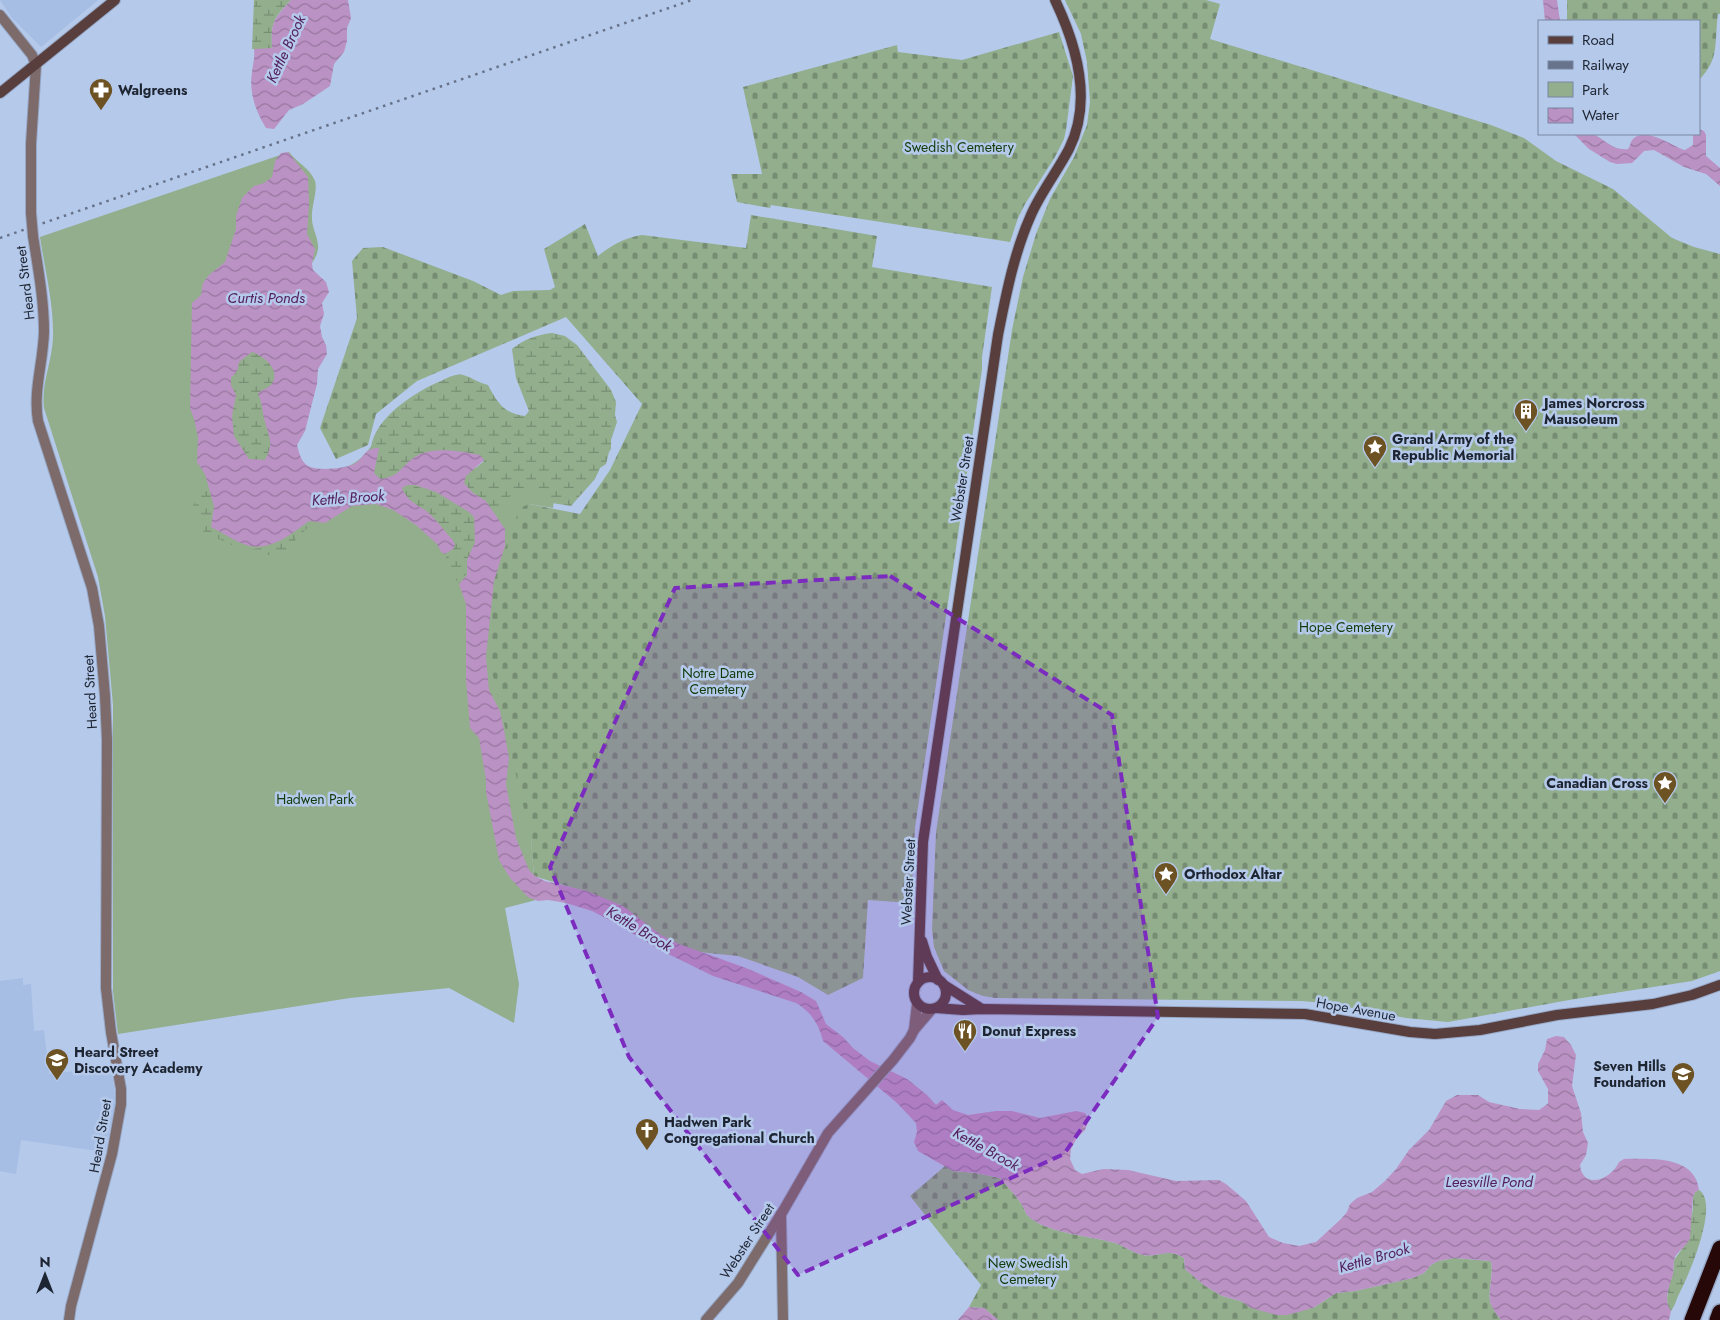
<svg xmlns="http://www.w3.org/2000/svg" width="1720" height="1320" font-family="Jost,sans-serif">
  <defs>
    <pattern id="wetland-marsh" width="20" height="14" patternUnits="userSpaceOnUse" patternTransform="scale(1.25)"><rect width="20" height="14" fill="#92ae8c"/><path d="M1 5h8M5 5V1M11 12h8M15 12V8" fill="none" stroke="#778d73"/></pattern>
    <pattern id="cemetery-stones" width="16" height="16" patternUnits="userSpaceOnUse" patternTransform="scale(1.25)"><rect width="16" height="16" fill="#92ae8c"/><path d="M2 7V4a2 2 0 0 1 4 0v3zM10 15v-3a2 2 0 0 1 4 0v3z" fill="#778d73"/></pattern>
    <pattern id="water-waves" width="16" height="10" patternUnits="userSpaceOnUse" patternTransform="scale(1.25)"><rect width="16" height="10" fill="#bb92c4"/><path d="M0 5q4-4 8 0t8 0" fill="none" stroke="#9777a0"/></pattern>
  </defs>
  <rect width="100%" height="100%" fill="#b5c9eb"/>
  <!-- built -->
  <g fill="#a6bde4">
    <polygon points="0,0 98,0 41,47 12,18"/>
    <polygon points="23,978 23,985 31,984 34,1031 44,1030 49,1074 111,1067 116,1101 105,1152 21,1140 16,1174 0,1171 0,981"/>
  </g>
  <!-- green -->
  <path fill="#92ae8c" d="M289,152c8,11 21,16 26,29 3,9 -4,26 -3,38 0,10 7,19 6,30 -1,7 -4,11 -8,17l-28,199c47,4 68,17 96,-29l58,17 118,45 -1,10 -24,-4 2,335 5,61 -31,8 14,76 -5,39 -65,-35 -99,10 -232,36 -5,-43v-286l-8,-89 -7,-39 -54,-169c-3,-24 8,-46 9,-70 1,-33 -8,-68 -13,-101z"/>
  <!-- wetland -->
  <g fill="url(#wetland-marsh)">
    <path d="M254,0h37c-18,19 -20,22 -19,49h-20z"/>
    <path d="M552,333l13,3 12,9 34,45 5,12 -1,13 2,7 -6,18v9l-2,3 -3,12 -6,4 -5,11 -24,27 -19,-3 -17,-12 -16,-1 -11,8 -10,19 -12,-16 -13,-8 -10,-10 3,-7 18,-15 -72,-2c-10,11 -17,18 -32,20l-6,-6 5,-25h-8c3,-30 45,-57 70,-67 6,-3 15,-8 22,-6 6,1 16,8 25,10 9,17 16,29 37,31l4,-5 -13,-33 -4,-29c13,-10 24,-14 40,-16z"/>
    <path d="M251,352c13,4 31,18 20,33 -4,4 -9,4 -13,9 4,8 4,15 6,24 4,19 11,24 1,42l-16,-1 -15,-23 -2,-20 4,-21 -5,-10v-8l6,-6 1,-9z"/>
    <path d="M407,485c14,0 63,20 67,34 1,6 2,17 1,23 -1,6 -6,12 -8,18 -3,14 4,10 -8,24l-8,-11 -6,-19 8,-5 -28,-38c-10,-5 -19,-12 -23,-23z"/>
    <polygon points="208,488 214,506 208,527 248,550 272,546 314,521 283,553 261,556 240,549 204,532 192,510 194,503"/>
    <path d="M1699,1190c21,13 -10,85 -20,104 -3,6 -4,12 -8,17l-3,-4 -1,-8 2,-15 4,-10 1,-14 16,-22 -1,-9 4,-21v-11l2,-5z"/>
  </g>
  <!-- cemetery -->
  <g fill="url(#cemetery-stones)">
    <polygon points="1065,0 1206,0 1220,4 1210,39 1491,125 1524,138 1556,161 1613,189 1672,238 1694,247 1720,254 1720,971 1692,981 1569,1000 1448,1022 1406,1018 1325,1003 1301,1001 995,998 983,996 968,990 944,971 934,947 932,929 936,832 1012,330 1023,277 1036,234 1050,199 1074,157 1087,125 1090,102 1087,62 1081,34"/>
    <path d="M1567,0h153v14h-2c-4,29 2,45 -19,66v-59h-132z"/>
    <polygon points="1059,32 1073,76 1066,130 1064,139 1055,157 1025,204 1018,218 1010,242 771,205 770,208 737,202 731,174 762,174 743,87 897,45 898,52 962,60"/>
    <path d="M751,215l126,21 -5,31 120,20 -10,70v12l-8,56 -59,403 -4,75 -43,-3 -5,78 -35,17 -30,-18 -60,-21 -50,-5 -112,-62 -42,-13 -3,-37 -42,-180 1,-70 30,-81 9,-4 51,10 30,-44 32,-66 -76,-87 -149,64 -41,33 -8,31 -32,14 -16,-31 37,-110 -5,-57 11,-13 20,-1 90,34 28,14 12,-4 37,-1 5,-3 -11,-38 41,-25 13,32c14,-11 26,-18 44,-21l104,13z"/>
    <path d="M945,1166l8,5 23,2 24,5c8,9 16,18 22,27 2,3 3,7 5,10 17,18 64,21 88,28 9,3 18,10 28,12 15,3 24,-8 41,3l1,11 19,16 18,11 19,5 10,7h62l23,-15 19,-2 58,-13 11,-5 7,-8 7,-4 16,-3 37,3c3,13 -3,27 -1,41 2,6 7,13 11,18h-503l-14,-12 -15,-1 12,-22 -71,-89z"/>
  </g>
  <!-- water -->
  <g fill="url(#water-waves)" fill-rule="evenodd">
    <path d="M291,0h57l3,18 -4,10v13l-3,11 -10,12 -4,22 -27,18 -14,6 -15,19 -8,-1c-11,-18 -17,-35 -14,-56 1,-8 3,-14 2,-23l18,-1c-1,-26 1,-28 19,-48z"/>
    <polygon points="1543,0 1557,0 1560,21 1545,21"/>
    <path d="M1699,129l5,2 2,4v21l14,12v18l-14,-12 -22,-7 -30,-17 -10,1 -12,12 -15,1 -7,-2 -21,-13 -15,-15c5,0 12,-1 17,0 12,2 19,17 37,15 3,-4 2,-7 5,-10 13,-13 40,8 52,11l8,-5v-11h6z"/>
    <path d="M288,152l20,25 1,28 -2,29 8,15 -3,15 1,6 13,12 3,10 -7,11 2,11 -4,12 2,11 4,8 1,9 -9,15 -1,15 -12,47 -8,14c2,7 4,17 11,21 9,5 36,3 46,-2 11,-6 9,-16 25,-16l-5,25 6,6c20,-3 18,-9 32,-20 17,-14 48,-8 68,-4l4,5 -18,16 -2,7 9,10 13,8 19,28v17l-11,35 -8,76 3,33 11,21 4,19 5,28 -3,26 10,54 13,32 6,6 10,5 42,10 36,15 38,29 18,9 67,24 55,24 15,9 10,23 17,13 10,11 17,13 37,18 20,16 9,10 6,-5 11,10 15,5 28,-4h16l28,7 36,-7 9,2 4,7 -4,10 -8,8 -6,11 -1,10 5,11 7,4 21,-5 25,1 48,11 43,-1 7,4 20,17 23,36 14,6 16,3 17,-4 25,-23 6,-7 3,-8 7,-6 15,-6 13,-11 11,-12 13,-19 20,-20 17,-29 11,-6h21l11,7 31,7 19,1 7,-5 2,-2v-14l-10,-18v-7l7,-14 2,-11 9,-3 8,1 7,8 5,10 -4,31 9,27 2,19 5,11 -2,12 -6,10c3,26 32,14 39,-3l5,-3c26,0 71,-4 75,31l-4,2 -2,5 -3,41c-3,8 -11,12 -15,19 -2,5 -1,10 -2,16 -2,12 -11,25 -2,38l-2,9h-168c-4,-5 -9,-12 -11,-18 -2,-14 4,-28 1,-41l-37,-3 -16,3 -7,4 -7,8 -11,5 -58,13 -19,2 -23,15 -26,7h-10l-26,-7 -10,-7 -19,-5 -18,-11 -19,-16 -1,-11c-17,-11 -26,0 -41,-3 -10,-2 -19,-9 -28,-12 -24,-7 -71,-10 -88,-28 -2,-3 -3,-7 -5,-10 -6,-9 -14,-18 -22,-27l-24,-5 -23,-2 -35,-20 -4,-9 3,-10 -1,-9 -19,-20 -74,-62c-4,-17 -12,-29 -27,-38l-83,-27 -53,-26 -43,-26 -25,-13 -26,-8 -18,-3 -10,1 -10,-4 -18,-19 -11,-18 -13,-68v-12l-7,-42 -9,-10 -4,-48v-76l-7,-20 8,-9v-15l8,-18 -1,-25 -5,-5 -33,-20 -21,-7h-8l-5,3c5,12 13,16 23,22 10,7 19,21 28,30l2,5 -2,4 -8,5 -4,-2 -4,-8 -21,-19 -23,-15 -17,-6 -24,2 -27,17 -16,-2c-18,13 -36,29 -59,25 -11,-2 -28,-14 -39,-19l3,-21 -9,-32 -8,-12 1,-25 -4,-18 -4,-11 2,-105 9,-8 2,-12 6,-8 16,-13 11,-33v-13l6,-18 12,-12 10,-3 8,-6 3,-16 6,-8zM252,352c12,4 30,18 19,33 -4,4 -9,4 -13,9 4,8 4,15 6,24 4,18 11,24 1,42l-16,-1 -15,-23 -2,-20 4,-21 -5,-10v-7l6,-7 2,-9z"/>
    <polygon points="969,1307 984,1308 998,1320 958,1320"/>
  </g>
  <g fill="none" stroke-linecap="round" stroke-linejoin="round">
    <!-- tertiary casing -->
    <g stroke="#97a8c6" stroke-width="12">
      <g id="tertiary">
        <polyline points="0,15 32,55 36,65 31,144 31,213"/>
        <path d="M33,236c5,32 11,64 11,96 -1,32 -11,58 -6,89l54,167 7,38 6,70 2,44 -1,248 5,44 10,57v15l-9,50 -41,152 -2,14"/>
        <polyline points="914,1030 917,1004"/>
        <polyline points="781,1214 783,1320"/>
        <polyline points="706,1320 738,1283 783,1211 828,1133 893,1060 910,1038 914,1030 932,1009"/>
      </g>
    </g>
    <!-- secondary casing -->
    <g stroke="#97a8c6" stroke-width="12">
      <g id="secondary">
        <polyline points="0,93 115,0"/>
        <polyline points="922,941 927,957 938,980"/>
        <circle cx="930" cy="993" r="16"/>
        <path d="M918,982l5,-140 75,-507c8,-40 16,-82 33,-120 10,-23 26,-43 38,-66 24,-48 8,-103 -14,-149"/>
        <polyline points="944,985 982,1009"/>
        <polyline points="936,1008 963,1010 982,1009 1305,1014 1410,1032 1435,1034 1480,1030 1557,1015 1653,1004 1692,995 1720,985"/>
      </g>
    </g>
    <!-- motorway casing -->
    <g stroke="#97a8c6" stroke-width="18">
      <g id="motorway">
        <polyline points="1692,1320 1720,1248"/>
        <polyline points="1717,1320 1720,1312"/>
      </g>
    </g>
    <!-- tertiary -->
    <use href="#tertiary" stroke="#7d6a6a" stroke-width="10"/>
    <!-- secondary -->
    <use href="#secondary" stroke="#583f3e" stroke-width="10"/>
    <!-- motorway -->
    <use href="#motorway" stroke="#260809" stroke-width="15"/>
    <!-- rail -->
    <polyline stroke="#66738a" stroke-width="2.5" stroke-dasharray="2.5 5" stroke-linecap="butt" points="0,238 692,0"/>
    <!-- tertiary-bridge casing -->
    <g stroke="#97a8c6" stroke-width="12" stroke-linecap="butt">
      <polyline id="tertiary-bridge" points="31,213 33,236"/>
    </g>
    <!-- tertiary-bridge -->
    <use href="#tertiary-bridge" stroke="#7d6a6a" stroke-width="10"/>
  </g>
  <!-- marked area -->
  <path fill="#7b2cbf" fill-opacity="0.2" stroke="#7b2cbf" stroke-width="4" stroke-dasharray="10 6" stroke-linejoin="round" d="M890,576l222,139 46,302 -94,137 -266,121 -169,-218 -79,-190 125,-279z"/>
  <!-- icons -->
  <defs>
    <g id="pharmacy-pin" transform="scale(1.25)"><path d="M0 17L-7.5 6A9.5 9.5 0 1 1 7.5 6Z" fill="#6d5324" stroke="#b5c9eb"/><path d="M-2-6h4v4h4v4h-4v4h-4v-4h-4v-4h4Z" fill="#fff"/></g>
    <g id="building-pin" transform="scale(1.25)"><path d="M0 17L-7.5 6A9.5 9.5 0 1 1 7.5 6Z" fill="#6d5324" stroke="#b5c9eb"/><path d="M-4-6H4V6H1V3H-1V6H-4ZM-2.5-4.3h1.7v1.8h-1.7ZM.8-4.3h1.7v1.8H.8ZM-2.5-1h1.7V.8h-1.7ZM.8-1h1.7V.8H.8Z" fill="#fff"/></g>
    <g id="sight-pin" transform="scale(1.25)"><path d="M0 17L-7.5 6A9.5 9.5 0 1 1 7.5 6Z" fill="#6d5324" stroke="#b5c9eb"/><path d="M0-6L1.8-2.2L6-1.7L2.9 1.2L3.7 5.4L0 3.3L-3.7 5.4L-2.9 1.2L-6-1.7L-1.8-2.2Z" fill="#fff"/></g>
    <g id="restaurant-pin" transform="scale(1.25)"><path d="M0 17L-7.5 6A9.5 9.5 0 1 1 7.5 6Z" fill="#6d5324" stroke="#b5c9eb"/><path d="M-5-6h1v4h1v-4h1v4h1v-4h1v5L-1.5 .5V6h-2V.5L-5-1ZM5-6V6H3V1.5H1.5Q1.5-4 5-6Z" fill="#fff"/></g>
    <g id="school-pin" transform="scale(1.25)"><path d="M0 17L-7.5 6A9.5 9.5 0 1 1 7.5 6Z" fill="#6d5324" stroke="#b5c9eb"/><path d="M0-5L7-2L0 1L-7-2ZM-4 1L0 2.5L4 1V4Q0 6-4 4Z" fill="#fff"/></g>
    <g id="church-pin" transform="scale(1.25)"><path d="M0 17L-7.5 6A9.5 9.5 0 1 1 7.5 6Z" fill="#6d5324" stroke="#b5c9eb"/><path d="M-1.2-6h2.4v3.5h3.3v2.4h-3.3V6h-2.4V-.1h-3.3v-2.4h3.3Z" fill="#fff"/></g>
  </defs>
  <g fill-rule="evenodd">
    <use href="#pharmacy-pin" x="101" y="90"/>
    <use href="#building-pin" x="1526" y="411"/>
    <use href="#sight-pin" x="1375" y="447"/>
    <use href="#sight-pin" x="1665" y="783"/>
    <use href="#sight-pin" x="1166" y="874"/>
    <use href="#restaurant-pin" x="965" y="1031"/>
    <use href="#school-pin" x="57" y="1060"/>
    <use href="#school-pin" x="1683" y="1074"/>
    <use href="#church-pin" x="647" y="1130"/>
  </g>
  <g text-anchor="middle" dominant-baseline="central" stroke-width="5" stroke-linejoin="round" paint-order="stroke">
    <!-- poi labels -->
    <g font-size="14" font-weight="bold" fill="#1e2532" stroke="#b5c9eb" text-anchor="start">
      <text x="118" y="90">Walgreens</text>
      <text x="1544" y="403">James Norcross<tspan x="1544" dy="16">Mausoleum</tspan></text>
      <text x="1392" y="439">Grand Army of the<tspan x="1392" dy="16">Republic Memorial</tspan></text>
      <text x="1648" y="783" text-anchor="end">Canadian Cross</text>
      <text x="1184" y="874">Orthodox Altar</text>
      <text x="982" y="1031">Donut Express</text>
      <text x="74" y="1052">Heard Street<tspan x="74" dy="16">Discovery Academy</tspan></text>
      <text x="1666" y="1066" text-anchor="end">Seven Hills<tspan x="1666" dy="16">Foundation</tspan></text>
      <text x="664" y="1122">Hadwen Park<tspan x="664" dy="16">Congregational Church</tspan></text>
    </g>
    <!-- park labels -->
    <g font-size="14" fill="#113b07" stroke="#b5c9eb">
      <text x="959" y="147">Swedish Cemetery</text>
      <text x="1346" y="627">Hope Cemetery</text>
      <text x="718" y="673">Notre Dame<tspan x="718" dy="16">Cemetery</tspan></text>
      <text x="315" y="799">Hadwen Park</text>
      <text x="1028" y="1263">New Swedish<tspan x="1028" dy="16">Cemetery</tspan></text>
    </g>
    <!-- street labels -->
    <g font-size="14" fill="#1e2532" stroke="#b5c9eb">
      <text transform="translate(25 283) rotate(-97)">Heard Street</text>
      <text transform="translate(962 479) rotate(-81)">Webster Street</text>
      <text transform="translate(90 692) rotate(-93)">Heard Street</text>
      <text transform="translate(908 882) rotate(-87)">Webster Street</text>
      <text transform="translate(1356 1009) rotate(10)">Hope Avenue</text>
      <text transform="translate(100 1136) rotate(-80)">Heard Street</text>
      <text transform="translate(747 1241) rotate(-57)">Webster Street</text>
    </g>
    <!-- water labels -->
    <g font-size="15" font-style="italic" fill="#53205d" stroke="#b5c9eb">
      <text transform="translate(286 49) rotate(-65)">Kettle Brook</text>
      <text x="266" y="298">Curtis Ponds</text>
      <text transform="translate(348 498) rotate(-4)">Kettle Brook</text>
      <text transform="translate(639 929) rotate(31)">Kettle Brook</text>
      <text transform="translate(986 1149) rotate(29)">Kettle Brook</text>
      <text x="1489" y="1182">Leesville Pond</text>
      <text transform="translate(1374 1258) rotate(-16)">Kettle Brook</text>
    </g>
  </g>
  <!-- legend -->
  <rect x="1538" y="20" width="162" height="115" fill="#b5c9eb" stroke="#7987a1"/>
  <rect x="1548" y="36" width="25" height="8" fill="#583f3e" stroke="#7987a1"/>
  <text x="1582" y="45" font-size="15" fill="#1e2532">Road</text>
  <rect x="1548" y="61" width="25" height="8" fill="#66738a" stroke="#7987a1"/>
  <text x="1582" y="70" font-size="15" fill="#1e2532">Railway</text>
  <rect x="1548" y="82" width="25" height="15" fill="#92ae8c" stroke="#7987a1"/>
  <text x="1582" y="95" font-size="15" fill="#1e2532">Park</text>
  <rect x="1548" y="108" width="25" height="15" fill="url(#water-waves)" stroke="#7987a1"/>
  <text x="1582" y="120" font-size="15" fill="#1e2532">Water</text>
  <!-- north arrow -->
  <g transform="translate(45 1275)" stroke="#b5c9eb" stroke-width="4" paint-order="stroke">
  <path d="M0-4L9 19L0 12L-9 19Z" fill="#1e2532"/>
  <text y="-8" font-size="14" font-weight="bold" text-anchor="middle" fill="#1e2532">N</text>
  </g>
</svg>
